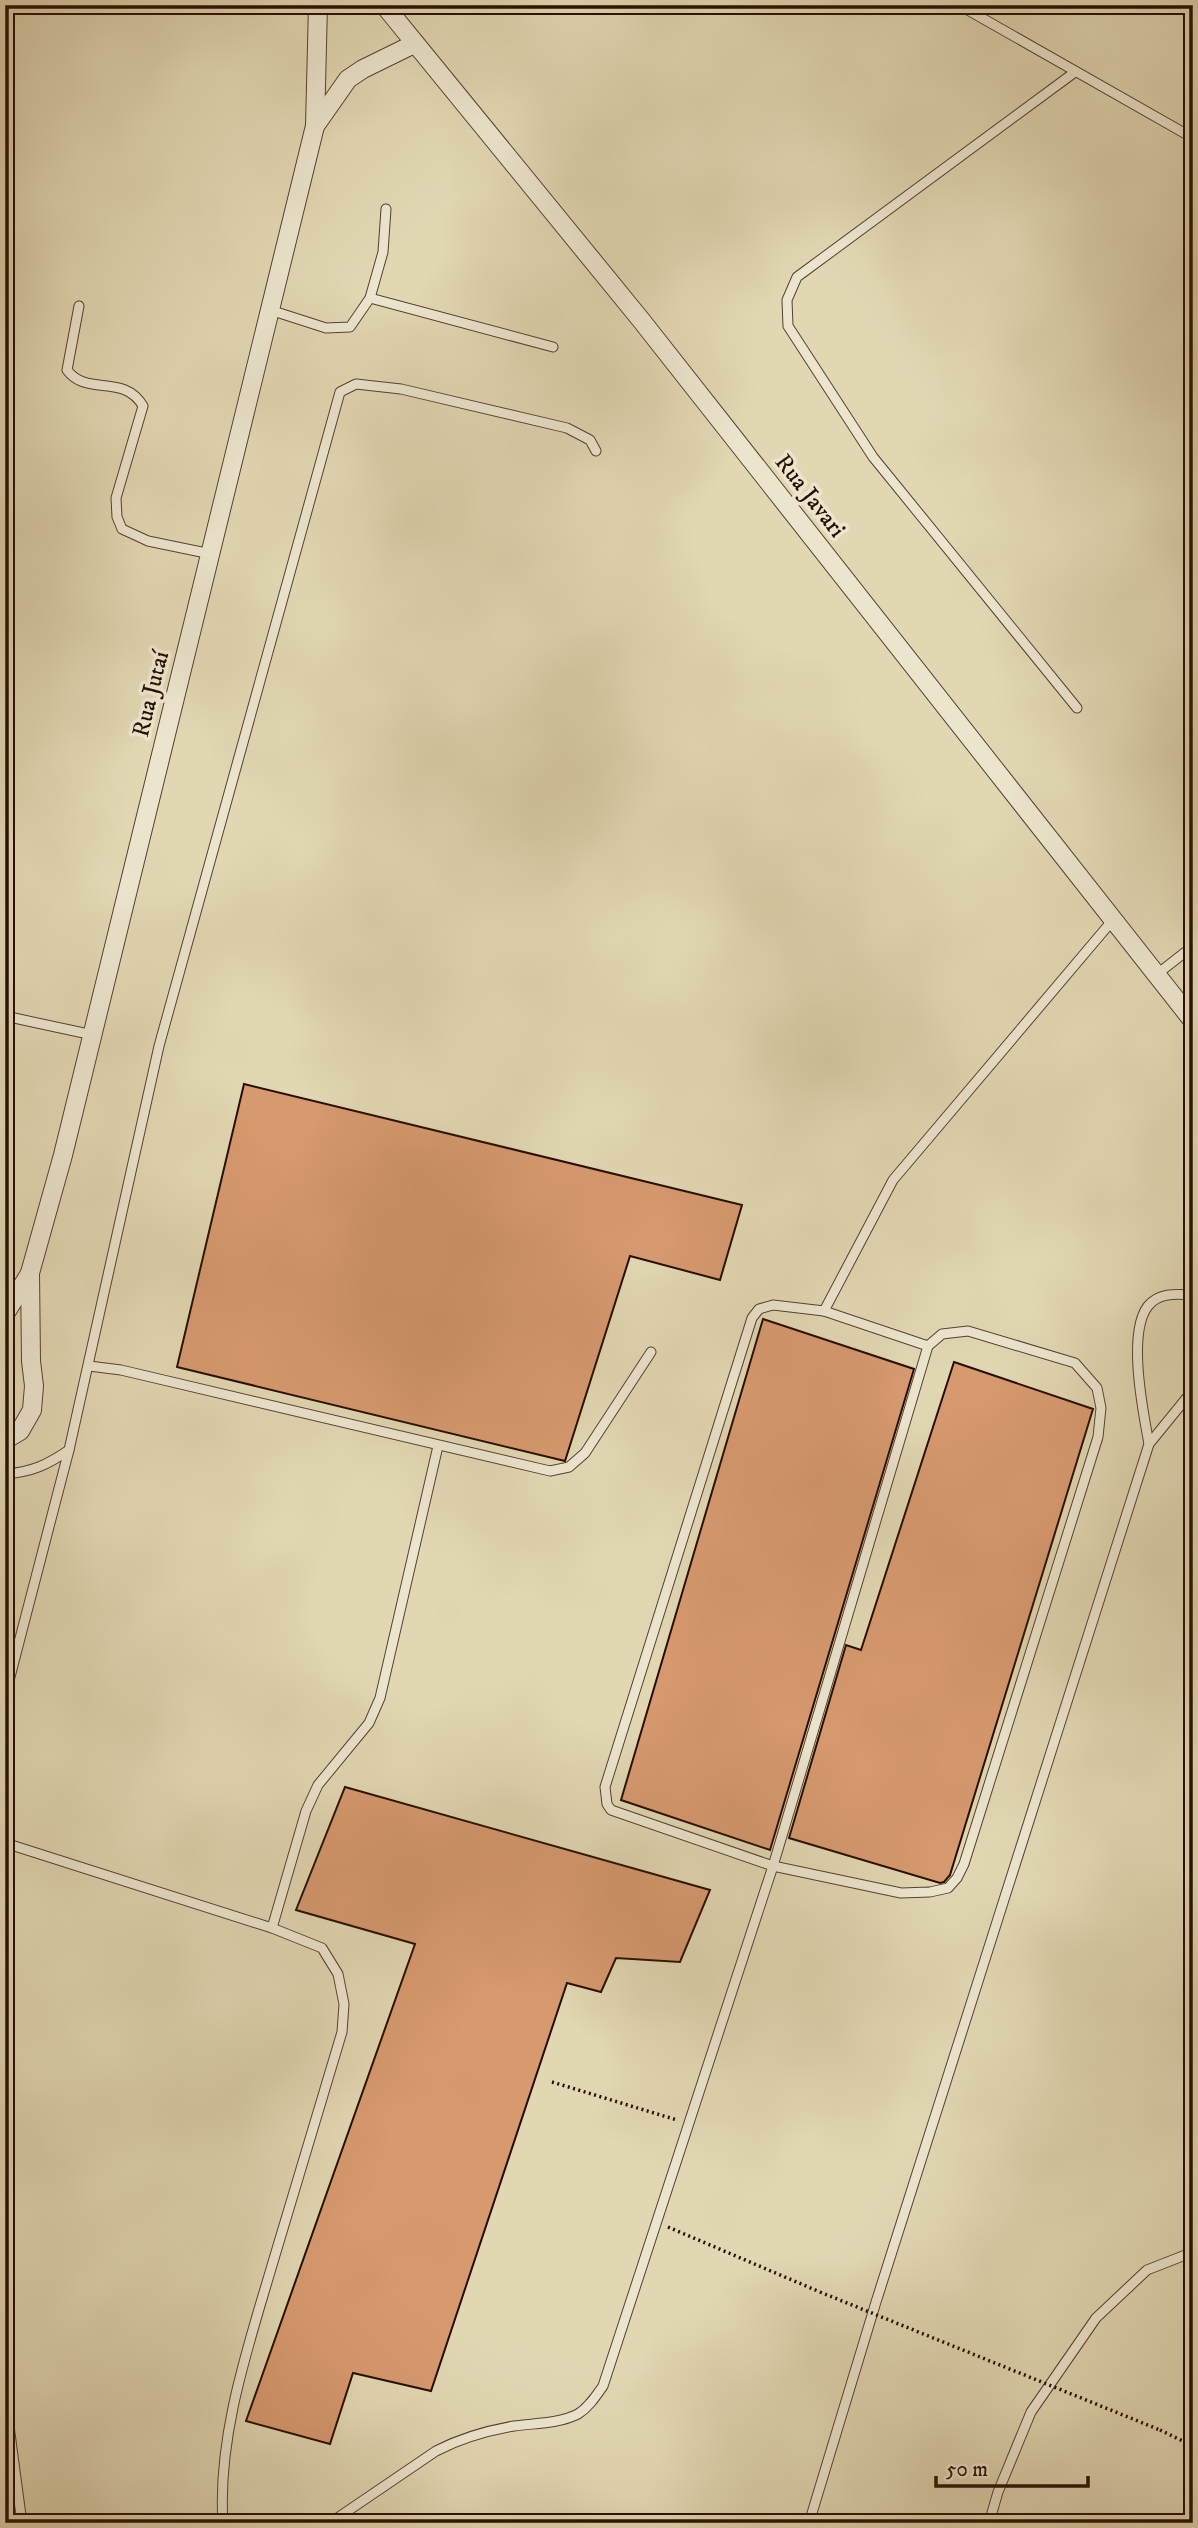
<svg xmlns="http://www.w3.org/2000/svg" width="1198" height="2528" font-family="'IM FELL DW Pica',serif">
  <rect width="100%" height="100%" fill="#e1d7b3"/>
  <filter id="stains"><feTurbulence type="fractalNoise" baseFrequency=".00286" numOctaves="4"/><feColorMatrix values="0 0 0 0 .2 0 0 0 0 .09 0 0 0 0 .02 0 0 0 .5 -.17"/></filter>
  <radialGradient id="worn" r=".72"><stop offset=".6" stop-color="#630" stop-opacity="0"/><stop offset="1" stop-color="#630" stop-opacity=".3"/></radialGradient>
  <!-- building -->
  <g fill="#d7996f" stroke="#280f01" stroke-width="2">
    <polygon points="244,1084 742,1205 720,1280 630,1256 565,1461 177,1367"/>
    <polygon points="763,1319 914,1369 770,1850 621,1800"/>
    <polygon points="954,1362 1093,1409 950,1875 944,1882 940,1883 789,1838 846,1645 861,1650"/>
    <polygon points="345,1787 710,1890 680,1962 616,1958 601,1992 567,1983 431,2391 353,2373 330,2444 246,2421 415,1944 296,1910"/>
  </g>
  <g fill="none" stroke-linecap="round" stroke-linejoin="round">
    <!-- lane casing -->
    <g stroke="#56412e" stroke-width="11">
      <g id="lane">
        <polyline points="959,5 1193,138"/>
        <polyline points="1075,72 797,277 787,300 788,326 873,457 1077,708"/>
        <polyline points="370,298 553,347"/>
        <path d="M79,306l-12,64c20,27 57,3 76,36l-27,92 1,19 5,12 26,12 63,13"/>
        <polyline points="270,310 326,328 350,327 370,298 383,252 386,209"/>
        <polyline points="1156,975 1193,946"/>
        <polyline points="5,1016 93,1035"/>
        <polyline points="928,1346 942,1334 968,1331 1075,1363 1097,1388 1101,1408 1098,1437 964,1864 957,1878 948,1888 930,1892 901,1893 773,1866 611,1810 607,1804 605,1787 752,1318 759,1309 773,1305 824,1311 893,1180 1112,921"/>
        <polyline points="89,1366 121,1370 550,1471 569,1467 585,1453 651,1352"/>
        <path d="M1149,1444c-6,-33 -22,-111 -1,-138 11,-14 29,-12 45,-11"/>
        <path d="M5,1474c27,-2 42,-9 64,-24"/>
        <polyline points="5,1696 69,1450 159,1046 340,392 356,384 401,389 567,428 590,440 596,451"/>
        <path d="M5,1843l267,85 50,20 16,26 6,30 -2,28c-23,77 -46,153 -69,230 -24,82 -56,174 -50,261"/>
        <polyline points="272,1928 306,1811 318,1785 369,1723 380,1698 438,1446"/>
        <polyline points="5,2396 22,2523"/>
        <path d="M330,2523l106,-72c25,-13 49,-20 78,-25 21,-3 44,-2 64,-12 11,-7 18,-18 25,-28l170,-520 155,-520 -104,-35"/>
        <polyline points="809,2523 876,2302 1149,1444 1193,1390"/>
        <polyline points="989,2523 998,2492 1031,2412 1096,2318 1147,2270 1193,2252"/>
      </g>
    </g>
    <!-- street casing -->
    <g stroke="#56412e" stroke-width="20">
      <g id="street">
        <polyline points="384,5 641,320 1193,1021"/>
        <polyline points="315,126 348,79 363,69 414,44"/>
        <polyline points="5,1314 29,1275"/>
        <polyline points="5,1440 20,1431 32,1410 34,1386 31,1361 30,1273 63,1155 315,126 318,5"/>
      </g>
    </g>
    <!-- path -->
    <g stroke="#280f01" stroke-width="3.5" stroke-dasharray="2 3.5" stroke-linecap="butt">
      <polyline points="552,2082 677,2120"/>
      <polyline points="668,2227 820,2292"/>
      <polyline points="1160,2430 1193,2446"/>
    </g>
    <!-- lane -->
    <use href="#lane" stroke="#ece5ce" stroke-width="9"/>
    <!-- street -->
    <use href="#street" stroke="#ece5ce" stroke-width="18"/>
    <!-- path-bridge -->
    <polyline stroke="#280f01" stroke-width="3.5" stroke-dasharray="2 3.5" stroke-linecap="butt" points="820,2292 1160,2430"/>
  </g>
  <g text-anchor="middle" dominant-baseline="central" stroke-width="7" stroke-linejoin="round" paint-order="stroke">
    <!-- street labels -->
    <g font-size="24" fill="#280f01" stroke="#ece5ce">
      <text transform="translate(810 496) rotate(52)">Rua Javari</text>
      <text transform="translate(151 694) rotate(-76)">Rua Jutaí</text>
    </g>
  </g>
  <!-- margin -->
  <rect width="1198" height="2528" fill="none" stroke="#e1d7b3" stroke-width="28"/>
  <rect x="7" y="7" width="1184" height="2514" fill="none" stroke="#280f01" stroke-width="3.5"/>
  <rect x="14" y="14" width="1170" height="2500" fill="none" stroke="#280f01" stroke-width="2"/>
  <!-- scale -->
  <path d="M936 2476v10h152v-10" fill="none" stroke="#280f01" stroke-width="3.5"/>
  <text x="946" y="2476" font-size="21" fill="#280f01" stroke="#ece5ce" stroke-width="5" paint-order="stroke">50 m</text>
  <rect width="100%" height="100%" filter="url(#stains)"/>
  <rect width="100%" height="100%" fill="url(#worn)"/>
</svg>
